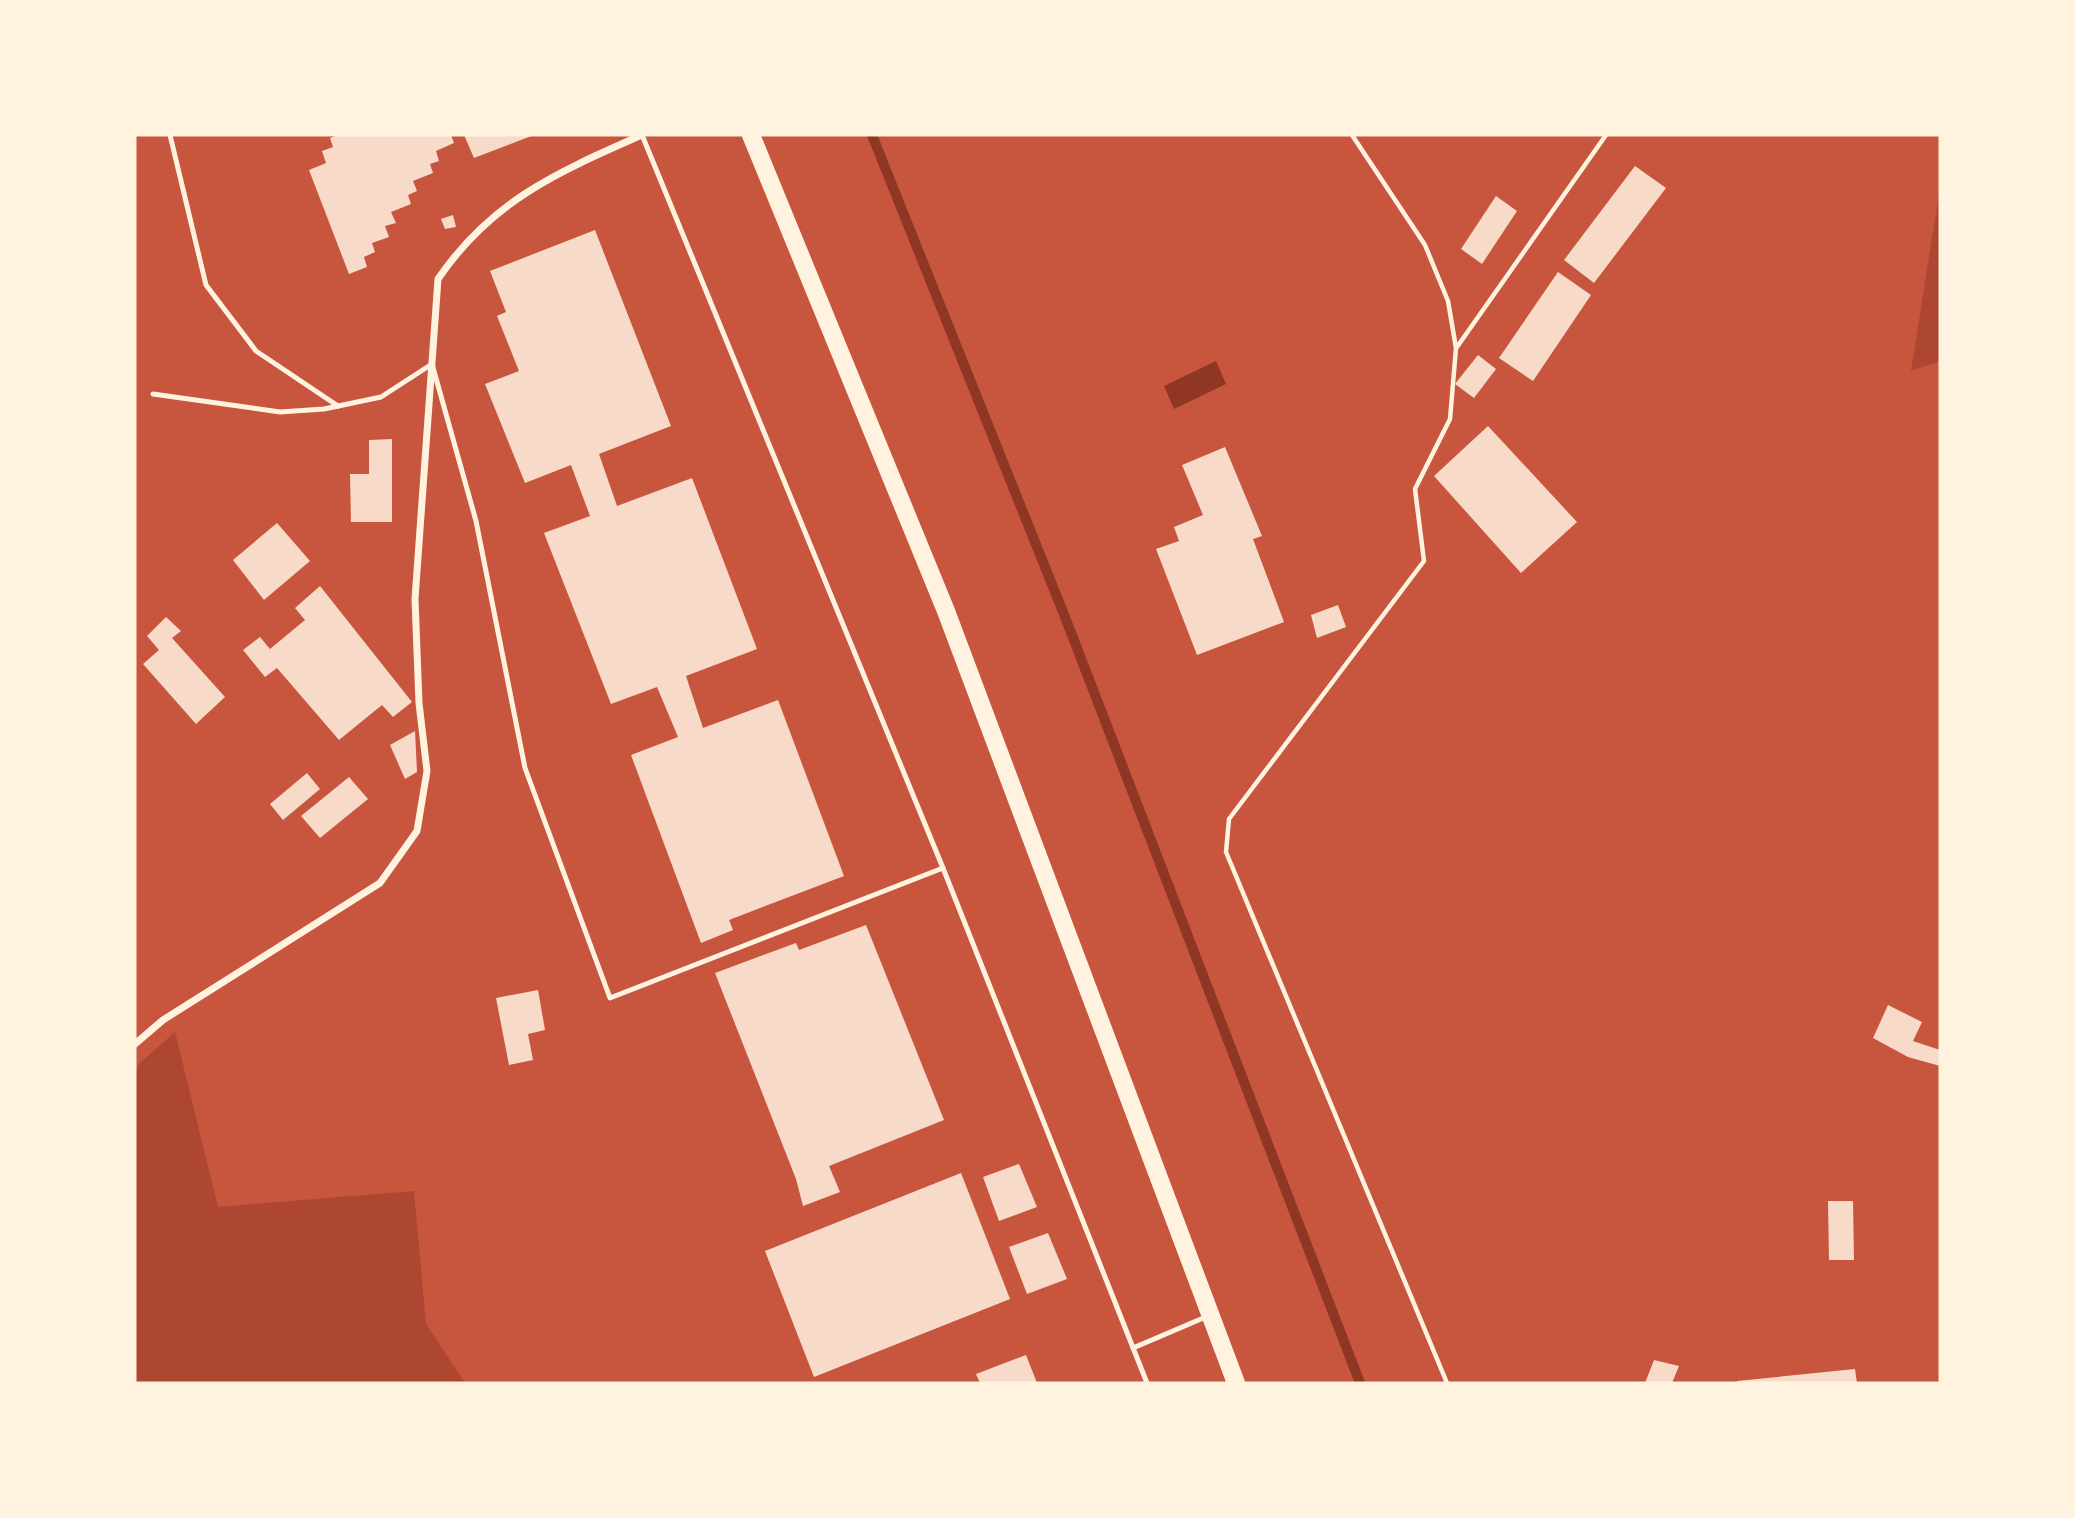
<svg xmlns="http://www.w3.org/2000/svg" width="2075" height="1518" font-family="Quicksand,sans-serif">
  <rect width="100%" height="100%" fill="#c8553d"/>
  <!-- green -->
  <g fill="#ae4732">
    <polygon points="1940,187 1940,361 1911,371"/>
    <polygon points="175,1032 218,1207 414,1191 426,1324 465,1383 135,1383 135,1075 139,1064"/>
  </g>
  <!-- water -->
  <polygon fill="#8f3625" points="1216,361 1226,384 1174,409 1164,386"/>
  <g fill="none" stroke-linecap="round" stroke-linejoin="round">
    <!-- stream -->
    <polyline stroke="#8f3625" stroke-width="10" points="872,135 1065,617 1360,1383"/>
  </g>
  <!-- building -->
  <g fill="#f7dbc8">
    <polygon points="338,135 451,135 454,143 436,151 439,161 430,164 433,173 413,181 417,191 408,195 411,204 391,212 396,223 385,226 389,237 372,243 375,252 364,257 367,267 349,274 309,170 326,163 322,151 333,147 330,138"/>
    <polygon points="464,135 534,135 474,158"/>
    <polygon points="1635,166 1666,188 1594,283 1564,260"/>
    <polygon points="1496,196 1517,211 1482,264 1461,249"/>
    <polygon points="453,215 456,227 445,229 441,219"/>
    <polygon points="595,230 671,426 599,454 617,506 692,478 757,649 686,676 703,728 778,700 844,876 729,920 733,930 701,943 631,755 678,737 657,687 611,704 544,533 590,516 571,465 525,483 485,384 519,371 497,316 506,312 490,271"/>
    <polygon points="1558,272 1591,295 1533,381 1499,358"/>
    <polygon points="1478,355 1496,369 1474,398 1455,384"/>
    <polygon points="1488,426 1577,522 1521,573 1434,476"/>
    <polygon points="392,439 392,522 351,522 350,474 369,474 369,440"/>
    <polygon points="1225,447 1262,536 1253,539 1284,622 1197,655 1156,549 1179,541 1174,527 1203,515 1182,465"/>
    <polygon points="277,523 310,561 264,600 233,560"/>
    <polygon points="320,586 412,702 393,717 382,705 339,740 277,668 265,677 243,650 260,637 270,649 305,620 295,608"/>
    <polygon points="1338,605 1346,627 1317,638 1311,615"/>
    <polygon points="166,617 181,631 172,638 225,697 196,724 143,664 159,650 147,636"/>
    <polygon points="415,731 417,772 405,779 390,745"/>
    <polygon points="307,773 320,789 283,820 270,804"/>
    <polygon points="349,777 368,799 320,838 301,816"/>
    <polygon points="866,925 944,1120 829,1166 840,1192 803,1206 796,1179 715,973 796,943 799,950"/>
    <polygon points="538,990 545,1030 528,1034 533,1060 509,1065 496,998"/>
    <polygon points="1888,1005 1922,1022 1913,1041 1940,1050 1940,1066 1908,1057 1873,1038"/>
    <polygon points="1019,1164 1037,1207 999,1221 983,1177"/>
    <polygon points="961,1173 1010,1299 814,1377 765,1251"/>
    <polygon points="1828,1201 1853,1201 1854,1260 1829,1260"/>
    <polygon points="1048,1233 1067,1279 1027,1294 1009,1247"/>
    <polygon points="1026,1355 1037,1383 980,1383 976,1374"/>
    <polygon points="1654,1360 1679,1366 1672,1383 1645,1383"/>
    <polygon points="1855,1369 1857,1383 1737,1383 1737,1381"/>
  </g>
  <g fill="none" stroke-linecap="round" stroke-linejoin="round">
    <!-- path -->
    <g stroke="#fff3e0" stroke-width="4.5">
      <polyline points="1352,135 1425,245 1448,301 1456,348 1450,419 1415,489 1424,561 1229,819 1226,852 1447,1383"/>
      <polyline points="1457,347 1606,135"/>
    </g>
    <!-- service -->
    <g stroke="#fff3e0" stroke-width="5">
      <polyline points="170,135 206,285 256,351 338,406"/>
      <polyline points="642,135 943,868 1147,1383"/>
      <polyline points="153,394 280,412 324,409 381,397 432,364 476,521 525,768 610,998 943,868"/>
      <polyline points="1133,1348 1208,1316"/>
    </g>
    <!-- minor -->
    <path stroke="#fff3e0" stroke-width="7" d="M135,1044l28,-24 217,-137 37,-52 10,-60 -8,-68 -4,-104 23,-320c54,-79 120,-107 204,-144"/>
    <!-- primary -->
    <polyline stroke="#fff3e0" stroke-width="18" points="751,135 946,611 1236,1383"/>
  </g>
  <!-- border -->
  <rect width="2075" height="1518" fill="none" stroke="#fff3e0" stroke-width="273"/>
</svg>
